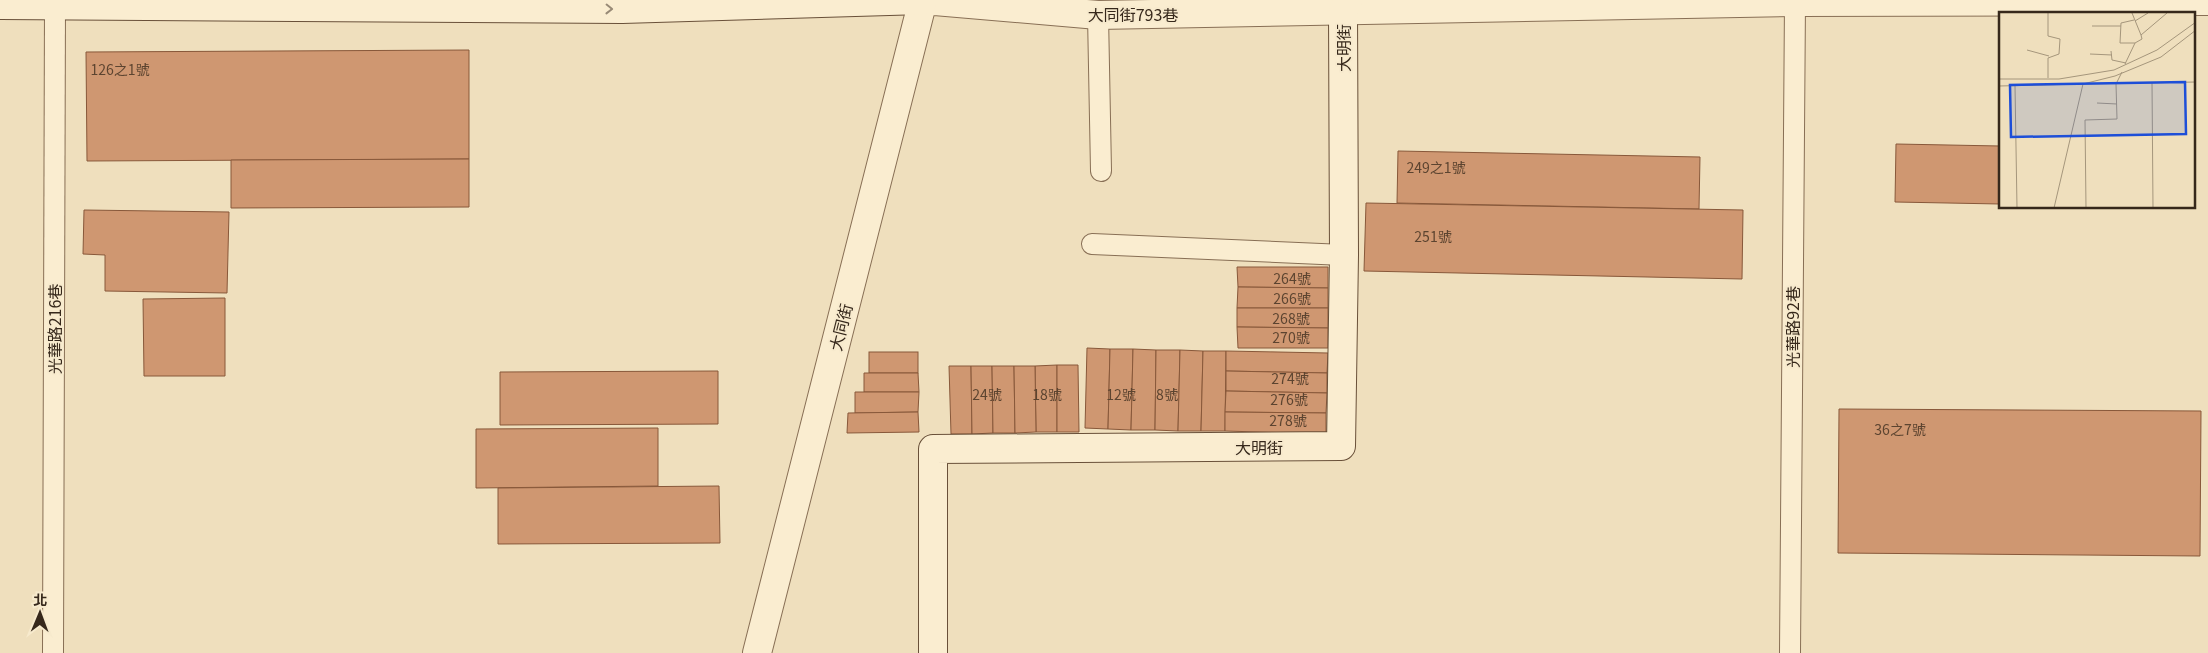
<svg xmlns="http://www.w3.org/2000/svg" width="2208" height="653" font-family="Georgia,'Noto Sans TC',serif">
  <rect width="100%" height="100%" fill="#efdfbd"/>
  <!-- building -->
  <g fill="#cf9771" stroke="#88583a">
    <polygon points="469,50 469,159 87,161 86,52"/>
    <polygon points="1896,144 2000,146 2000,204 1895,202"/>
    <polygon points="1398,151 1700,157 1699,209 1397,203"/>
    <polygon points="469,159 469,207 231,208 231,160"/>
    <polygon points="1366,203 1743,210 1742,279 1364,271"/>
    <polygon points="84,210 229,212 227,293 105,291 105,255 83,254"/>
    <polygon points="1237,267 1328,267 1328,288 1238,287"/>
    <polygon points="1238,287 1328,288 1328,308 1237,308"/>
    <polygon points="225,298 225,376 144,376 143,299"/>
    <polygon points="1237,308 1328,308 1328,328 1237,327"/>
    <polygon points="1237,327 1328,328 1328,348 1238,348"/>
    <polygon points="1087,348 1110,349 1108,429 1085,428"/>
    <polygon points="1110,349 1133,349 1131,430 1108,429"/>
    <polygon points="1133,349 1156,350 1155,430 1131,430"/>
    <polygon points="1156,350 1180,350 1178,431 1155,430"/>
    <polygon points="1180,350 1203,351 1201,431 1178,431"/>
    <polygon points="1203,351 1226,351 1225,431 1201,431"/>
    <polygon points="1226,351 1328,353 1327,373 1226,371"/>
    <rect x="869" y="352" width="49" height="21"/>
    <polygon points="1057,365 1057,432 1036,432 1035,366"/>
    <polygon points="1057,365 1078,365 1079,432 1057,432"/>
    <polygon points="949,366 971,366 972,434 951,434"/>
    <polygon points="971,366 992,366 993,433 972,434"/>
    <polygon points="992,366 1014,366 1015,433 993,433"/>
    <polygon points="1014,366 1035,366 1036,432 1015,433"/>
    <polygon points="718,371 718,424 500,425 500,372"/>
    <polygon points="1226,371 1327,373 1327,393 1226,391"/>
    <polygon points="864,373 918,373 919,392 864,392"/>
    <polygon points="1226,391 1327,393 1326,413 1225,412"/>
    <polygon points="855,392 919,392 918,412 855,413"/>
    <polygon points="1839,409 2201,411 2200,556 1838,553"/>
    <polygon points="918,412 919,432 847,433 848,413"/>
    <polygon points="1225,412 1326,413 1326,434 1225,431"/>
    <polygon points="658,428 658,486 476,488 476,429"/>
    <polygon points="719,486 720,543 498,544 498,488"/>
  </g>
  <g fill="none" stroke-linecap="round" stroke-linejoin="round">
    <!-- lane casing -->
    <g stroke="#886f55" stroke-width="22">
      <g id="lane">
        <polyline points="1098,15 1101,171"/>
        <polyline points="1092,244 1344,255"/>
        <polyline points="53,653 55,5"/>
        <polyline points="1790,653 1795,2"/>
      </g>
    </g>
    <!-- street casing -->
    <g stroke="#886f55" stroke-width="30">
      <polyline id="street" points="757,653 923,0 1098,15 1795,2 2208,1"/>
    </g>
    <!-- secondary casing -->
    <g stroke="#695039" stroke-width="30">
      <g id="secondary">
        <polyline points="0,5 622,9 923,0"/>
        <polyline points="933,653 933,449 1341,446 1344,255 1343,11 1348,0"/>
      </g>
    </g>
    <!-- lane -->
    <use href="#lane" stroke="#faedd0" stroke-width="20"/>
    <!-- street -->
    <use href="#street" stroke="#faedd0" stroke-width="28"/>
    <!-- secondary -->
    <use href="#secondary" stroke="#faedd0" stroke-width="28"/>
  </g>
  <!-- one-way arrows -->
  <defs><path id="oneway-chevron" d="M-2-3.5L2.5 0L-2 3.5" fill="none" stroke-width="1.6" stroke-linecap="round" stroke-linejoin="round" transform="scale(1.25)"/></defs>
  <use stroke="#988a76" href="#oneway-chevron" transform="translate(609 9) rotate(1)"/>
  <g text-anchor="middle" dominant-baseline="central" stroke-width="4" stroke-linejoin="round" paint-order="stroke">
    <!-- number labels -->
    <g font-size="14" fill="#5c4430">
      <text x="120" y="69">126之1號</text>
      <text x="1436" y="167">249之1號</text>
      <text x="1433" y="236">251號</text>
      <text x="1292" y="278">264號</text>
      <text x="1292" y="298">266號</text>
      <text x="1291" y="318">268號</text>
      <text x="1291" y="337">270號</text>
      <text x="1290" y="378">274號</text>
      <text x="987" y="394">24號</text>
      <text x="1047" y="394">18號</text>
      <text x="1121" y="394">12號</text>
      <text x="1167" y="394">8號</text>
      <text x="1289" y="399">276號</text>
      <text x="1288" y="420">278號</text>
      <text x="1900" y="429">36之7號</text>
    </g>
    <!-- street labels -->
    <g font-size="16" fill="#36281b" stroke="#f7eacd">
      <text x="1133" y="14">大同街793巷</text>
      <text transform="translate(1343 48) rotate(-90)">大明街</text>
      <text transform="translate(840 327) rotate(-76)">大同街</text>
      <text transform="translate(1792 327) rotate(-90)">光華路92巷</text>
      <text transform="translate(54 329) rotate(-90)">光華路216巷</text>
      <text x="1259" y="447">大明街</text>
    </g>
  </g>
  <!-- overview -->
  <g transform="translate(1999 12)">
    <rect width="196" height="196" fill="#efdfbd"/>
    <path fill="none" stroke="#a5967c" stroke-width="1" d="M49,1v23l12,3 -1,15 -11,4v20M133,1l9,22M135,8l-13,3 -1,20h15M136,9l13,-8M93,14h29M28,38l22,6M112,39l1,9 14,3M91,42l22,1M126,52l10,-21 7,-4 -1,-4 26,-22M0,67h60l55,-9 43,-20 39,-28M153,71l1,125M0,74l84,-2 32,-8 46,-19 35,-27M16,74l2,122M98,91l20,1M55,196l29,-124 113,-2M87,196l-1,-88 32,-1 -1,-35 6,-12"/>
    <path fill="#1d4ed8" fill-opacity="0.15" stroke="#1d4ed8" stroke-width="2.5" d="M186,70l1,52 -175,3 -1,-52z"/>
    <rect width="196" height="196" fill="none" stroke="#36281b" stroke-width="2.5"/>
  </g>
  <!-- north arrow -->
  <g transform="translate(40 613) rotate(1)" stroke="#f7eacd" stroke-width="4" paint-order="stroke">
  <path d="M0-4L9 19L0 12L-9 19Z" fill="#36281b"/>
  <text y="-8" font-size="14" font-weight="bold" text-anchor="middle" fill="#36281b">北</text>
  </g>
</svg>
